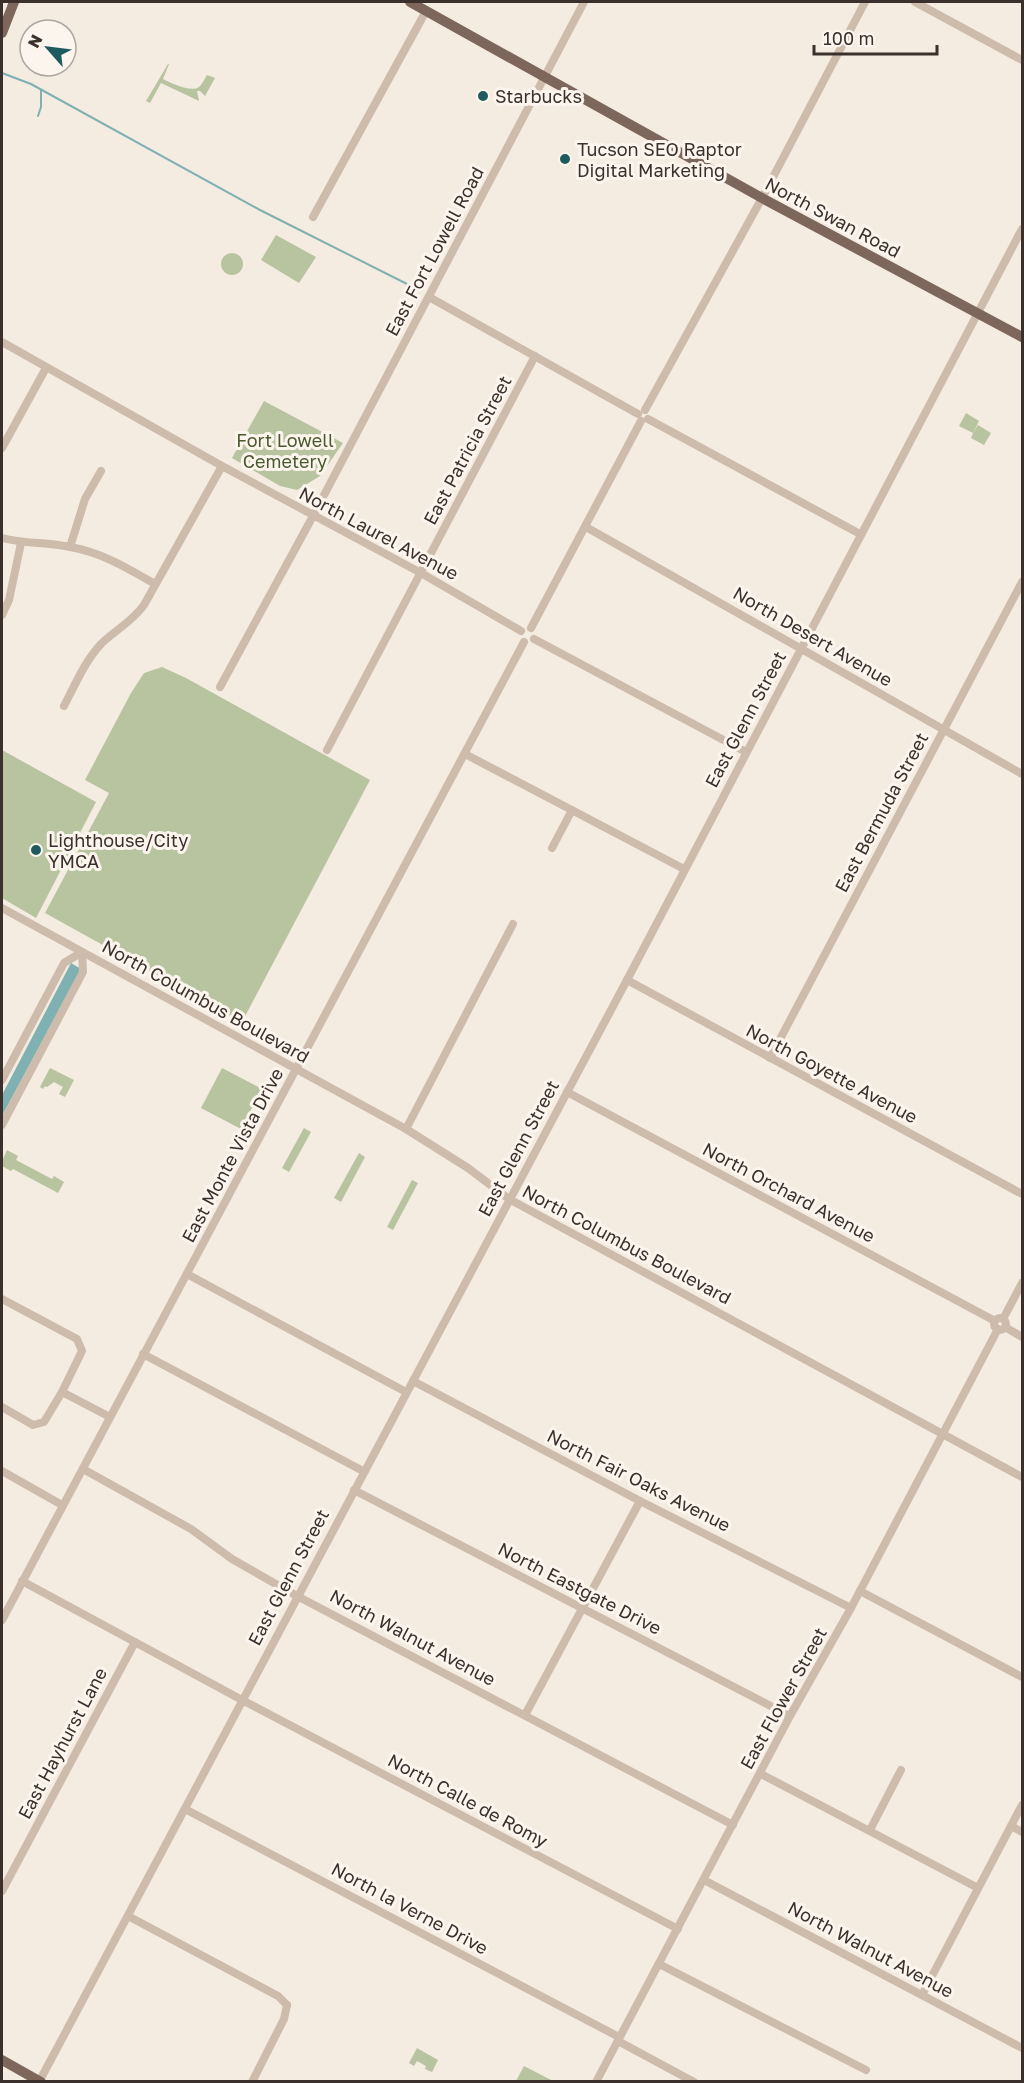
<svg xmlns="http://www.w3.org/2000/svg" width="1024" height="2083" font-family="'Golos Text',sans-serif">
  <rect width="100%" height="100%" fill="#f4ebe1"/>
  <!-- green -->
  <g fill="#b8c4a0">
    <path d="M168,64h1l-6,15c7,4 29,14 36,8 3,-2 6,-9 8,-12l8,3 -10,18 -5,-5h-3l2,10 -38,-18 -11,20 -4,-2z"/>
    <polygon points="276,235 316,257 299,283 261,260"/>
    <circle cx="232" cy="264" r="11"/>
    <polygon points="264,401 343,443 320,476 297,490 280,486 232,458"/>
    <polygon points="966,413 979,421 973,433 978,425 991,433 984,445 971,438 973,433 959,426"/>
    <polygon points="162,667 186,678 370,780 242,1022 45,913 109,793 85,780 131,693 144,673"/>
    <polygon points="2,750 96,802 36,918 2,898"/>
    <polygon points="50,1068 74,1080 65,1097 59,1094 63,1087 54,1082 47,1087 45,1086 43,1089 40,1087"/>
    <polygon points="222,1068 262,1089 241,1129 201,1108"/>
    <polygon points="304,1128 311,1132 289,1172 282,1168"/>
    <polygon points="7,1150 18,1156 16,1160 52,1179 54,1176 64,1182 58,1193 13,1169 11,1171 2,1166 2,1161"/>
    <polygon points="359,1153 365,1157 341,1202 334,1198"/>
    <polygon points="412,1180 418,1183 393,1230 387,1227"/>
    <polygon points="417,2048 438,2060 432,2072 425,2069 426,2066 417,2061 414,2066 409,2063"/>
    <polygon points="524,2066 553,2081 516,2081"/>
  </g>
  <!-- water -->
  <polygon fill="#7fb0b2" points="71,963 81,969 2,1116 2,1095"/>
  <g fill="none" stroke-linecap="round" stroke-linejoin="round">
    <!-- stream -->
    <g stroke="#7fb0b2" stroke-width="2">
      <polyline points="2,73 31,84 260,210 415,288"/>
      <polyline points="38,116 41,107 41,90"/>
    </g>
    <!-- minor -->
    <g stroke="#cdbbac" stroke-width="8">
      <polyline points="915,2 1022,60"/>
      <polyline points="313,217 426,11"/>
      <polyline points="429,297 638,414"/>
      <polyline points="2,342 222,466 421,573 521,631"/>
      <polyline points="645,410 762,198 865,2"/>
      <polyline points="648,419 860,534"/>
      <polyline points="2,448 46,368"/>
      <polyline points="586,527 1022,774"/>
      <path d="M2,538c23,6 45,4 68,9 31,5 59,22 85,37"/>
      <polyline points="70,547 85,499 101,471"/>
      <polyline points="2,615 9,600 21,543"/>
      <polyline points="531,628 641,421"/>
      <polyline points="534,639 746,752"/>
      <polyline points="220,687 313,516 584,2"/>
      <path d="M64,706c11,-21 21,-45 37,-62 14,-14 31,-22 43,-39l78,-139"/>
      <polyline points="327,750 535,356"/>
      <polyline points="465,754 684,869"/>
      <polyline points="552,848 572,810"/>
      <polyline points="2,908 406,1129 468,1168 509,1199 1022,1477"/>
      <polyline points="627,980 1022,1194"/>
      <polyline points="770,1058 1022,582"/>
      <polyline points="2,1080 64,963 82,952 83,972 2,1125"/>
      <polyline points="567,1092 995,1321"/>
      <polyline points="406,1129 513,924"/>
      <polyline points="187,1274 406,1392"/>
      <polyline points="2,1299 77,1339 82,1351 62,1392 44,1422 33,1425 2,1407"/>
      <circle cx="1000" cy="1324" r="6"/>
      <polyline points="1003,1319 1022,1283"/>
      <polyline points="1005,1327 1022,1337"/>
      <polyline points="143,1354 363,1471"/>
      <polyline points="413,1381 640,1501 851,1608"/>
      <polyline points="62,1392 110,1417"/>
      <polyline points="83,1469 191,1529 232,1559 297,1596 733,1825"/>
      <polyline points="2,1471 62,1505"/>
      <polyline points="354,1490 790,1716"/>
      <polyline points="22,1581 242,1700 678,1929"/>
      <polyline points="860,1591 1022,1677"/>
      <polyline points="2,1620 524,642"/>
      <polyline points="525,1715 640,1501"/>
      <polyline points="761,1774 978,1888"/>
      <polyline points="185,1809 619,2037"/>
      <polyline points="1011,1826 1022,1832"/>
      <polyline points="870,1830 901,1770"/>
      <polyline points="704,1880 1022,2048"/>
      <polyline points="2,1891 135,1642"/>
      <polyline points="128,1916 278,1996 287,2005"/>
      <polyline points="659,1964 866,2070"/>
      <polyline points="922,1995 1022,1805"/>
      <polyline points="618,2041 694,2082"/>
      <polyline points="39,2082 627,980 1022,229"/>
      <polyline points="252,2082 284,2019 287,2005"/>
      <polyline points="596,2082 790,1716 851,1608 998,1329"/>
    </g>
    <!-- major -->
    <g stroke="#7d675c" stroke-width="10">
      <polyline points="410,2 762,198 1022,337"/>
      <polyline points="2,33 14,2"/>
      <polyline points="2,2060 41,2082"/>
    </g>
  </g>
  <!-- markers -->
  <g fill="#1f5a5e" stroke="#fbf5ee" stroke-width="2">
    <circle cx="483" cy="96" r="6"/>
    <circle cx="565" cy="159" r="6"/>
    <circle cx="36" cy="850" r="6"/>
  </g>
  <g text-anchor="middle" dominant-baseline="central" stroke-width="6" stroke-linejoin="round" paint-order="stroke">
    <!-- poi labels -->
    <g font-size="18" fill="#3b302b" stroke="#fbf5ee" text-anchor="start">
      <text x="495" y="96">Starbucks</text>
      <text x="577" y="149">Tucson SEO Raptor<tspan x="577" dy="21">Digital Marketing</tspan></text>
      <text x="48" y="840">Lighthouse/City<tspan x="48" dy="21">YMCA</tspan></text>
    </g>
    <!-- street labels -->
    <g font-size="18" fill="#3b302b" stroke="#fbf5ee">
      <text transform="translate(833 217) rotate(28)">North Swan Road</text>
      <text transform="translate(434 251) rotate(-62)">East Fort Lowell Road</text>
      <text transform="translate(467 450) rotate(-62)">East Patricia Street</text>
      <text transform="translate(379 533) rotate(28)">North Laurel Avenue</text>
      <text transform="translate(813 636) rotate(30)">North Desert Avenue</text>
      <text transform="translate(745 719) rotate(-62)">East Glenn Street</text>
      <text transform="translate(881 812) rotate(-62)">East Bermuda Street</text>
      <text transform="translate(206 1001) rotate(29)">North Columbus Boulevard</text>
      <text transform="translate(832 1073) rotate(28)">North Goyette Avenue</text>
      <text transform="translate(518 1148) rotate(-62)">East Glenn Street</text>
      <text transform="translate(232 1155) rotate(-62)">East Monte Vista Drive</text>
      <text transform="translate(789 1192) rotate(28)">North Orchard Avenue</text>
      <text transform="translate(627 1244) rotate(28)">North Columbus Boulevard</text>
      <text transform="translate(639 1480) rotate(27)">North Fair Oaks Avenue</text>
      <text transform="translate(288 1577) rotate(-62)">East Glenn Street</text>
      <text transform="translate(580 1588) rotate(27)">North Eastgate Drive</text>
      <text transform="translate(413 1637) rotate(28)">North Walnut Avenue</text>
      <text transform="translate(783 1698) rotate(-61)">East Flower Street</text>
      <text transform="translate(62 1743) rotate(-62)">East Hayhurst Lane</text>
      <text transform="translate(468 1800) rotate(28)">North Calle de Romy</text>
      <text transform="translate(410 1908) rotate(28)">North la Verne Drive</text>
      <text transform="translate(871 1949) rotate(28)">North Walnut Avenue</text>
    </g>
    <!-- park labels -->
    <g font-size="18" fill="#4a5a2e" stroke="#fbf5ee">
      <text x="285" y="440">Fort Lowell<tspan x="285" dy="21">Cemetery</tspan></text>
    </g>
  </g>
  <!-- border -->
  <rect width="1024" height="2083" fill="none" stroke="#3b302b" stroke-width="6"/>
  <!-- north arrow -->
  <g transform="translate(48 48) rotate(298)"><circle r="28" fill="#fbf5ee" stroke="#aea6a0" stroke-width="1.5"/>
  <path d="M0-4.5L10 22L0 15L-10 22Z" fill="#1f5a5e"/>
  <text y="-9" font-size="16" font-weight="bold" text-anchor="middle" fill="#3b302b">N</text>
  </g>
  <!-- scale -->
  <path d="M814 45v9h123v-9" fill="none" stroke="#3b302b" stroke-width="3"/>
  <text x="823" y="45" font-size="18" fill="#3b302b" stroke="#fbf5ee" stroke-width="4.5" paint-order="stroke">100 m</text>
</svg>
